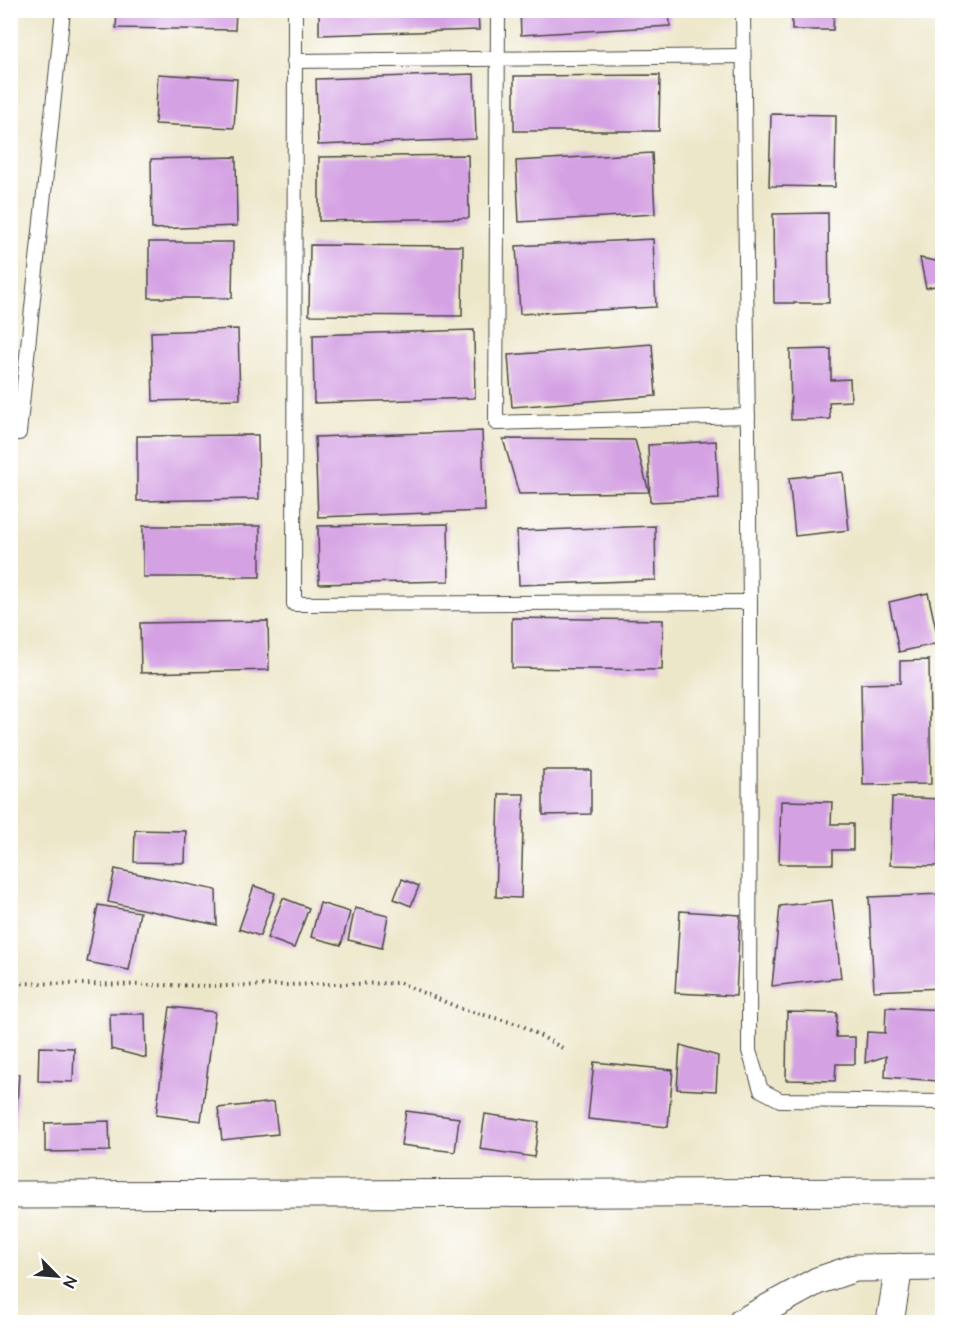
<svg xmlns="http://www.w3.org/2000/svg" width="953" height="1333" font-family="'Architects Daughter',sans-serif">
  <rect width="100%" height="100%" fill="#fff"/>
  <filter id="ink" filterUnits="userSpaceOnUse"><feTurbulence type="fractalNoise" baseFrequency=".0167" numOctaves="2"/><feDisplacementMap in="SourceGraphic" scale="12" xChannelSelector="R" yChannelSelector="G"/><feConvolveMatrix kernelMatrix="1 2 1 2 8 2 1 2 1" color-interpolation-filters="sRGB"/></filter>
  <filter id="wash" filterUnits="userSpaceOnUse"><feTurbulence type="fractalNoise" baseFrequency=".008" numOctaves="4" result="noise"/><feDisplacementMap in="SourceGraphic" scale="24" xChannelSelector="R" yChannelSelector="G"/><feGaussianBlur stdDeviation="1.35" result="paint"/><feColorMatrix in="noise" values="0 0 0 0 0 0 0 0 0 0 0 0 0 0 0 0 0 1.4 0 .05"/><feComposite in="paint" operator="in"/></filter>
  <g filter="url(#wash)">
    <rect width="100%" height="100%" fill="#ede7ca"/>
    <g id="blocks">
      <!-- building -->
      <g fill="#d4a1e3">
        <polygon points="117,10 236,10 235,30 116,28"/>
        <polygon points="319,10 478,10 479,30 319,35"/>
        <polygon points="520,10 669,10 670,26 521,35"/>
        <polygon points="792,10 834,10 833,30 792,30"/>
        <polygon points="158,74 237,79 234,128 155,124"/>
        <polygon points="474,74 476,139 318,145 316,79"/>
        <polygon points="660,75 659,131 514,131 514,76"/>
        <polygon points="771,114 836,115 835,187 769,186"/>
        <polygon points="652,153 655,214 519,222 516,161"/>
        <polygon points="468,155 469,218 319,221 319,157"/>
        <polygon points="236,157 237,226 152,229 151,159"/>
        <polygon points="828,213 829,303 774,303 773,214"/>
        <polygon points="941,232 942,232 941,298 939,285 926,288 920,258 936,261"/>
        <polygon points="653,239 656,307 520,314 516,246"/>
        <polygon points="149,242 233,242 232,298 149,298"/>
        <polygon points="310,245 463,246 462,316 309,315"/>
        <polygon points="238,329 240,399 153,401 151,332"/>
        <polygon points="474,330 475,398 314,403 313,335"/>
        <polygon points="652,344 656,396 512,407 508,355"/>
        <polygon points="831,349 831,380 850,379 851,401 829,402 830,419 791,420 790,350"/>
        <polygon points="482,431 485,511 318,517 315,437"/>
        <polygon points="258,435 259,499 137,501 137,436"/>
        <polygon points="503,439 635,440 649,492 519,494"/>
        <polygon points="716,441 719,499 650,502 648,445"/>
        <polygon points="843,472 849,530 795,536 789,478"/>
        <polygon points="448,524 449,581 319,584 318,526"/>
        <rect x="143" y="526" width="117" height="51"/>
        <polygon points="655,526 656,580 519,585 517,531"/>
        <polygon points="928,593 939,643 899,652 889,602"/>
        <polygon points="512,618 663,620 662,670 512,668"/>
        <polygon points="268,621 269,670 141,673 140,623"/>
        <polygon points="929,660 931,784 863,785 861,684 900,683 900,661"/>
        <polygon points="543,770 591,770 591,814 543,815"/>
        <polygon points="499,794 524,794 521,898 496,897"/>
        <polygon points="892,797 940,799 938,866 890,865"/>
        <polygon points="781,801 832,802 831,824 853,824 853,850 833,850 833,864 779,864"/>
        <polygon points="135,830 186,831 185,863 134,862"/>
        <polygon points="115,869 216,890 217,925 108,902"/>
        <polygon points="402,879 419,886 411,906 394,899"/>
        <polygon points="254,886 275,893 260,936 239,929"/>
        <polygon points="942,894 942,988 874,991 869,897"/>
        <polygon points="283,898 309,908 294,948 267,938"/>
        <polygon points="832,900 841,978 772,986 780,906"/>
        <polygon points="320,903 350,912 341,945 311,937"/>
        <polygon points="98,905 140,912 129,970 87,962"/>
        <polygon points="355,908 388,916 382,948 348,940"/>
        <polygon points="680,911 740,915 736,996 675,993"/>
        <polygon points="170,1007 215,1012 201,1121 156,1115"/>
        <polygon points="886,1007 942,1010 938,1081 885,1077 886,1056 865,1063 867,1032 885,1033"/>
        <polygon points="787,1012 837,1013 836,1037 855,1037 855,1064 836,1064 835,1081 786,1080"/>
        <polygon points="110,1014 145,1014 146,1058 111,1049"/>
        <polygon points="680,1045 718,1056 716,1091 677,1089"/>
        <polygon points="39,1047 74,1048 73,1082 38,1081"/>
        <polygon points="594,1062 673,1070 668,1127 588,1119"/>
        <polygon points="10,1073 19,1074 15,1131 10,1131"/>
        <polygon points="274,1102 278,1134 222,1140 218,1108"/>
        <polygon points="406,1111 459,1118 455,1152 401,1145"/>
        <polygon points="485,1114 539,1122 534,1157 480,1149"/>
        <polygon points="109,1121 110,1151 45,1152 45,1123"/>
      </g>
    </g>
  </g>
  <g filter="url(#ink)">
    <use href="#blocks" fill-opacity="0" stroke="#484743" stroke-width="1.5"/>
    <g fill="none" stroke-linecap="round" stroke-linejoin="round">
      <!-- service casing -->
      <g stroke="#484743" stroke-width="16">
        <g id="service">
          <polyline points="295,10 294,604 750,602"/>
          <polyline points="498,10 496,423 748,416"/>
          <polyline points="743,10 750,602 749,1051 761,1090 780,1100 942,1102"/>
          <polyline points="294,61 743,56"/>
          <polyline points="10,433 19,433 63,10"/>
        </g>
      </g>
      <!-- minor casing -->
      <g stroke="#484743" stroke-width="29">
        <g id="minor">
          <polyline points="10,1195 942,1192"/>
          <polyline points="742,1322 817,1281 855,1268 942,1267"/>
          <polyline points="890,1322 899,1267"/>
        </g>
      </g>
      <!-- path -->
      <polyline stroke="#484743" stroke-width="4" stroke-dasharray="1.5 4.5" stroke-linecap="butt" points="10,983 221,986 400,983 462,1009 521,1025 566,1050"/>
      <!-- service -->
      <use href="#service" stroke="#fff" stroke-width="14"/>
      <!-- minor -->
      <use href="#minor" stroke="#fff" stroke-width="27"/>
    </g>
  </g>
  <!-- margin -->
  <rect width="953" height="1333" fill="none" stroke="#fff" stroke-width="36"/>
  <!-- north arrow -->
  <g transform="translate(57 1276) rotate(115)" stroke="#ffffff" stroke-width="4.5" paint-order="stroke">
  <path d="M0-4.5L10 22L0 15L-10 22Z" fill="#2b2b2b"/>
  <text y="-9" font-size="16" font-weight="bold" text-anchor="middle" fill="#2b2b2b">N</text>
  </g>
</svg>
